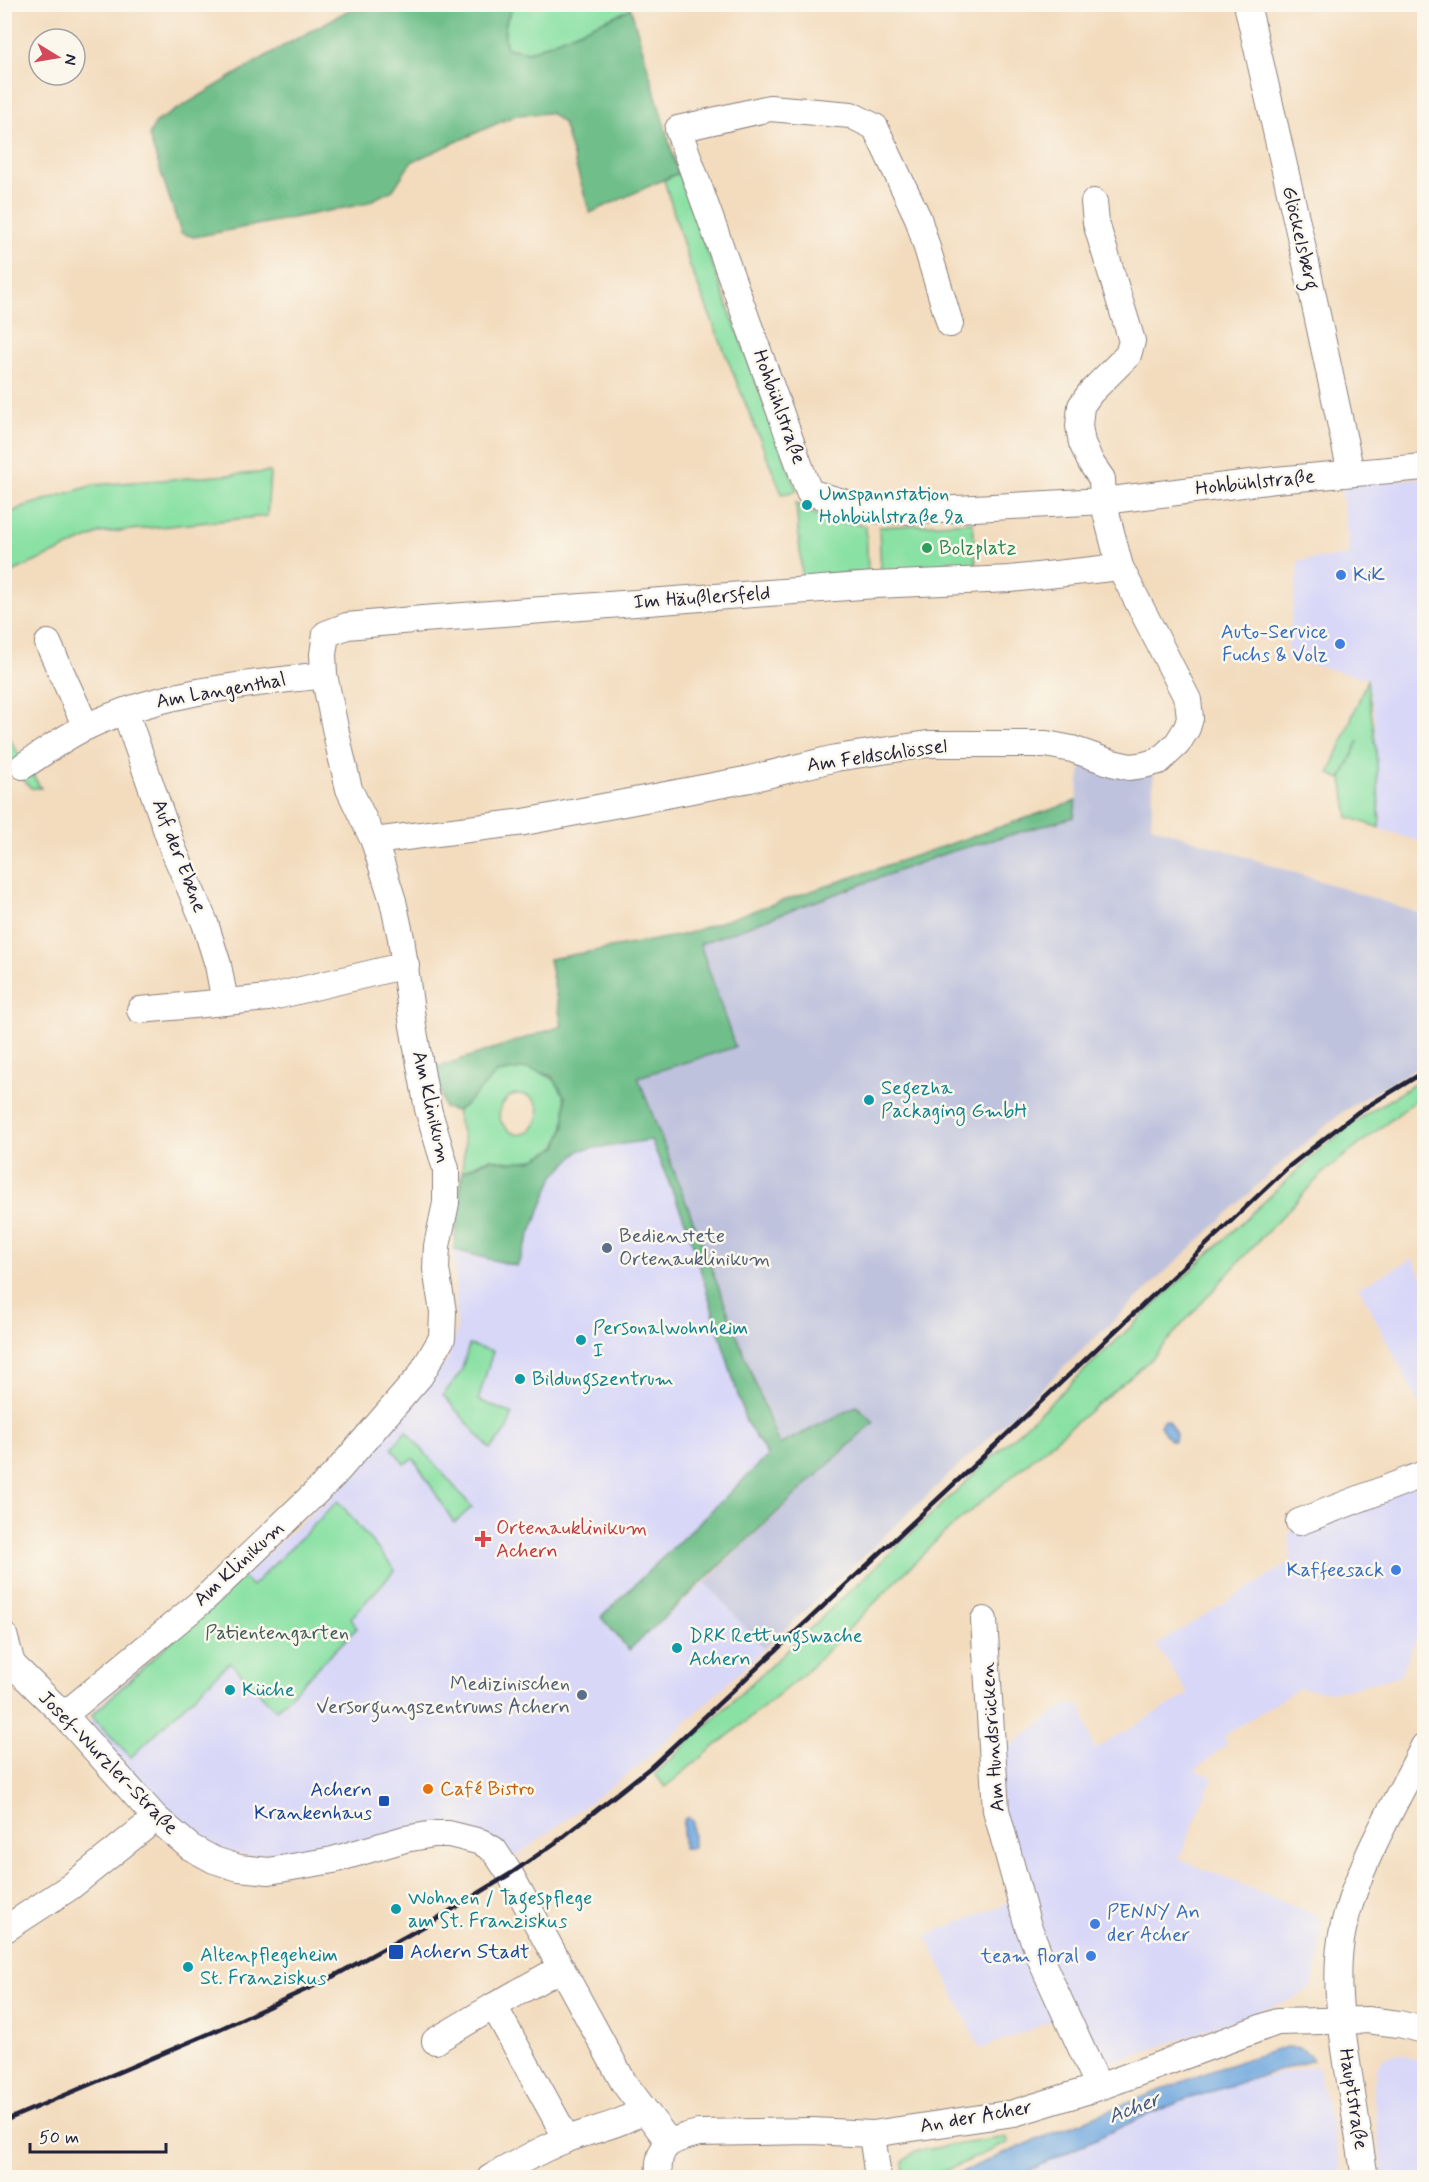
<svg xmlns="http://www.w3.org/2000/svg" width="1429" height="2182" font-family="Mynerve,sans-serif">
  <rect width="100%" height="100%" fill="#fbf7ec"/>
  <filter id="ink" filterUnits="userSpaceOnUse"><feTurbulence type="fractalNoise" baseFrequency=".0167" numOctaves="2"/><feDisplacementMap in="SourceGraphic" scale="12" xChannelSelector="R" yChannelSelector="G"/><feConvolveMatrix kernelMatrix="1 2 1 2 8 2 1 2 1" color-interpolation-filters="sRGB"/></filter>
  <filter id="wash" filterUnits="userSpaceOnUse"><feTurbulence type="fractalNoise" baseFrequency=".008" numOctaves="4" result="noise"/><feDisplacementMap in="SourceGraphic" scale="24" xChannelSelector="R" yChannelSelector="G"/><feGaussianBlur stdDeviation="1.35" result="paint"/><feColorMatrix in="noise" values="0 0 0 0 0 0 0 0 0 0 0 0 0 0 0 0 0 1.4 0 .05"/><feComposite in="paint" operator="in"/></filter>
  <g filter="url(#wash)">
    <rect width="100%" height="100%" fill="#f3dcbe"/>
    <!-- built -->
    <g fill="#d8d7f8">
      <polygon points="1424,478 1424,843 1381,829 1374,714 1367,678 1286,659 1299,560 1350,556 1341,484"/>
      <polygon points="651,1139 688,1228 746,1422 769,1456 602,1617 629,1650 705,1582 764,1649 640,1765 511,1860 460,1829 276,1859 243,1855 209,1845 173,1820 90,1725 91,1713 331,1496 448,1360 457,1330 454,1250 517,1266 554,1176 580,1150"/>
      <polygon points="1413,1259 1424,1281 1424,1414 1359,1287"/>
      <polygon points="1424,1479 1424,1641 1416,1640 1400,1676 1334,1692 1299,1688 1224,1736 1227,1744 1195,1770 1213,1777 1179,1859 1322,1918 1319,1961 1312,1987 1290,2000 1088,2072 1064,2016 980,2049 926,1935 1028,1895 1002,1813 997,1756 1060,1709 1069,1704 1082,1707 1094,1750 1188,1694 1156,1645 1290,1563 1289,1533"/>
      <polygon points="1401,2054 1424,2061 1424,2177 1383,2177 1373,2091 1377,2066 1385,2057"/>
      <polygon points="1317,2065 1344,2177 1016,2178 1140,2118 1187,2099 1218,2088"/>
    </g>
    <!-- industrial -->
    <polygon fill="#bfc2dd" points="1082,760 1154,770 1151,826 1424,915 1424,1064 1372,1093 1341,1113 1279,1165 764,1649 705,1582 874,1422 857,1406 780,1445 638,1077 735,1047 700,944 949,852 1074,817"/>
    <!-- green -->
    <g fill="#8ae1a4" stroke="#568270" stroke-width="1.5" fill-rule="evenodd">
      <path d="M628,4l3,5 -102,43 -22,-4c-5,-15 -2,-31 8,-43z"/>
      <polygon points="678,173 797,491 782,494 690,266 664,180"/>
      <polygon points="270,472 267,516 100,533 5,575 5,516 22,507 94,485"/>
      <polygon points="796,503 819,517 866,526 868,572 802,576"/>
      <polygon points="973,522 976,569 881,574 879,527"/>
      <polygon points="1367,680 1376,748 1380,828 1348,817 1342,779 1359,740 1341,779 1329,774"/>
      <polygon points="4,731 41,788 31,788 5,761"/>
      <path d="M527,1068c21,7 38,12 38,38 1,41 -15,55 -55,56 -6,0 -12,-3 -18,-3 -9,0 -22,9 -30,13l3,-28 -9,-33 8,-5 33,-33zM515,1094c45,-1 17,60 -9,34 -13,-12 -5,-28 9,-34z"/>
      <polygon points="1424,1078 1424,1094 1324,1172 1245,1255 1149,1361 941,1536 805,1673 665,1787 655,1774 1318,1151 1363,1116"/>
      <polygon points="469,1345 493,1351 478,1400 512,1414 508,1429 490,1449 443,1395 461,1372"/>
      <polygon points="406,1431 472,1507 454,1523 414,1459 404,1464 392,1448"/>
      <polygon points="338,1501 395,1570 350,1619 357,1628 276,1710 230,1662 131,1757 91,1716 242,1576 252,1586"/>
      <polygon points="1007,2137 1008,2143 931,2177 904,2177 903,2162 915,2151"/>
    </g>
    <!-- forest -->
    <g fill="#6fbf8a" stroke="#487062" stroke-width="1.5">
      <path d="M358,5h157c-10,12 -13,29 -8,43l22,4 102,-43 47,164 -88,40 -27,-90 -13,-10 -34,2 -105,47 -18,28 -29,14 -170,33 -13,-4 -32,-97 7,-14 122,-73z"/>
      <polygon points="1076,801 1074,817 949,852 700,944 735,1047 638,1077 779,1445 857,1406 874,1422 629,1650 601,1617 768,1456 746,1422 688,1228 651,1140 580,1150 554,1176 517,1266 454,1250 462,1172 491,1159 506,1162 531,1161 557,1147 565,1125 565,1097 552,1076 527,1068 497,1073 464,1106 456,1111 444,1108 435,1068 562,1026 549,959 682,935"/>
    </g>
    <!-- water -->
    <g fill="#70a8df" stroke="#49658d" stroke-width="1.5">
      <polygon points="1163,1420 1168,1421 1176,1434 1175,1441 1170,1441 1160,1426"/>
      <polygon points="687,1817 693,1821 693,1848 683,1848 683,1821"/>
      <path d="M1286,2047c12,0 20,2 27,13l-126,39 -47,19 -124,59h-65c47,-22 95,-41 142,-60 64,-26 127,-51 193,-70z"/>
    </g>
  </g>
  <g filter="url(#ink)">
    <g fill="none" stroke-linecap="round" stroke-linejoin="round">
      <!-- minor casing -->
      <g stroke="#8a7f7c" stroke-width="28">
        <g id="minor">
          <polyline points="1247,4 1301,240 1351,473"/>
          <polyline points="950,324 918,218 875,127 851,115 770,108 678,129 809,492 869,510 919,511 1103,501 1275,480 1424,467"/>
          <polyline points="48,643 86,727"/>
          <polyline points="125,711 173,849 205,923 218,965 225,1002"/>
          <path d="M23,766c21,-13 41,-29 63,-39 75,-36 157,-42 238,-52"/>
          <polyline points="374,841 524,822 750,779 836,758 928,744 1046,744 1072,749 1112,763 1130,767 1144,765 1159,761 1177,744 1187,728 1190,718 1188,700 1120,567 1103,501 1102,479 1091,463 1082,443 1079,426 1081,406 1091,392 1128,355 1132,341 1096,223 1094,202"/>
          <polyline points="140,1010 268,998 406,965"/>
          <polyline points="1299,1522 1424,1474"/>
          <polyline points="984,1620 996,1810 1027,1923 1044,1967 1099,2087"/>
          <polyline points="4,1635 12,1664"/>
          <polyline points="12,1664 64,1715 156,1818 190,1847 214,1860 239,1868 269,1871 333,1860 405,1839 434,1834 449,1834 481,1842 494,1850 510,1874 624,2083 669,2142"/>
          <polyline points="64,1715 201,1602 334,1475 420,1376 442,1338 443,1312 436,1269 437,1246 446,1203 446,1169 428,1109 413,1026 401,938 393,901 374,841 349,789 339,747 324,675 323,654 326,634 347,626 423,619 875,585 1010,579 1120,567"/>
          <polyline points="4,1930 70,1887 156,1818"/>
          <polyline points="561,1968 494,2006 567,2139"/>
          <polyline points="435,2041 494,2006"/>
          <polyline points="872,2134 878,2178"/>
          <path d="M490,2178c25,-14 49,-28 75,-38 25,-10 58,-15 78,-31"/>
          <path d="M659,2178c-3,-34 11,-38 40,-45l113,-2 60,3 142,-21 85,-26 178,-65 90,-2 32,4 25,6"/>
          <path d="M1365,2178c-6,-37 -11,-73 -17,-109 -7,-46 -15,-94 -5,-140 15,-66 52,-124 81,-183"/>
        </g>
      </g>
      <!-- minor -->
      <use href="#minor" stroke="#fff" stroke-width="26"/>
      <!-- rail -->
      <polyline stroke="#22223b" stroke-width="4.5" points="4,2121 213,2032 325,1981 430,1923 510,1874 555,1843 651,1767 971,1468 1287,1168 1358,1112 1424,1072"/>
    </g>
  </g>
  <!-- markers -->
  <g fill="#0f9aa8" stroke="#fbf7ec" stroke-width="2">
    <circle cx="807" cy="505" r="6"/>
    <circle cx="869" cy="1100" r="6"/>
    <circle cx="581" cy="1340" r="6"/>
    <circle cx="520" cy="1379" r="6"/>
    <circle cx="677" cy="1648" r="6"/>
    <circle cx="230" cy="1690" r="6"/>
    <circle cx="396" cy="1909" r="6"/>
    <circle cx="188" cy="1967" r="6"/>
  </g>
  <circle fill="#2e9e5b" stroke="#fbf7ec" stroke-width="2" cx="927" cy="548" r="6"/>
  <g fill="#3f7fe0" stroke="#fbf7ec" stroke-width="2">
    <circle cx="1341" cy="575" r="6"/>
    <circle cx="1340" cy="644" r="6"/>
    <circle cx="1396" cy="1570" r="6"/>
    <circle cx="1095" cy="1924" r="6"/>
    <circle cx="1091" cy="1956" r="6"/>
  </g>
  <g fill="#5c6f8a" stroke="#fbf7ec" stroke-width="2">
    <circle cx="607" cy="1248" r="6"/>
    <circle cx="582" cy="1695" r="6"/>
  </g>
  <path fill="#e0444e" stroke="#fbf7ec" stroke-width="2" d="M480 1530h6v6h6v6h-6v6h-6v-6h-6v-6h6z"/>
  <circle fill="#e8710a" stroke="#fbf7ec" stroke-width="2" cx="428" cy="1789" r="6"/>
  <g fill="#1a4fb4" stroke="#fbf7ec" stroke-width="2">
    <rect x="378" y="1795" width="12" height="12" rx="3"/>
    <rect x="388" y="1944" width="16" height="16" rx="3"/>
  </g>
  <g text-anchor="middle" dominant-baseline="central" stroke-width="5" stroke-linejoin="round" paint-order="stroke">
    <!-- street labels -->
    <g font-size="20" fill="#22223b" stroke="#fbf7ec">
      <text transform="translate(1300 238) rotate(77)">Glöckelsberg</text>
      <text transform="translate(779 407) rotate(70)">Hohbühlstraße</text>
      <text transform="translate(1255 483) rotate(-6)">Hohbühlstraße</text>
      <text transform="translate(702 598) rotate(-4)">Im Häußlersfeld</text>
      <text transform="translate(221 691) rotate(-10)">Am Langenthal</text>
      <text transform="translate(877 756) rotate(-8)">Am Feldschlössel</text>
      <text transform="translate(179 856) rotate(69)">Auf der Ebene</text>
      <text transform="translate(431 1107) rotate(77)">Am Klinikum</text>
      <text transform="translate(239 1564) rotate(-43)">Am Klinikum</text>
      <text transform="translate(993 1737) rotate(-94)">Am Hundsrücken</text>
      <text transform="translate(108 1763) rotate(46)">Josef-Wurzler-Straße</text>
      <text transform="translate(1353 2099) rotate(81)">Hauptstraße</text>
      <text transform="translate(976 2117) rotate(-10)">An der Acher</text>
    </g>
    <!-- culture labels -->
    <g font-size="20" fill="#0d838f" stroke="#fbf7ec" text-anchor="start">
      <text x="819" y="494">Umspannstation<tspan x="819" dy="23">Hohbühlstraße 9a</tspan></text>
      <text x="881" y="1088">Segezha<tspan x="881" dy="23">Packaging GmbH</tspan></text>
      <text x="593" y="1328">Personalwohnheim<tspan x="593" dy="23">I</tspan></text>
      <text x="532" y="1379">Bildungszentrum</text>
      <text x="689" y="1636">DRK Rettungswache<tspan x="689" dy="23">Achern</tspan></text>
      <text x="242" y="1690">Küche</text>
      <text x="408" y="1898">Wohnen / Tagespflege<tspan x="408" dy="23">am St. Franziskus</tspan></text>
      <text x="200" y="1955">Altenpflegeheim<tspan x="200" dy="23">St. Franziskus</tspan></text>
    </g>
    <!-- leisure labels -->
    <g font-size="20" fill="#27864d" stroke="#fbf7ec" text-anchor="start">
      <text x="939" y="548">Bolzplatz</text>
    </g>
    <!-- shop labels -->
    <g font-size="20" fill="#366cbe" stroke="#fbf7ec" text-anchor="end">
      <text x="1353" y="575" text-anchor="start">KiK</text>
      <text x="1328" y="632">Auto-Service<tspan x="1328" dy="23">Fuchs &amp; Volz</tspan></text>
      <text x="1384" y="1570">Kaffeesack</text>
      <text x="1107" y="1912" text-anchor="start">PENNY An<tspan x="1107" dy="23">der Acher</tspan></text>
      <text x="1079" y="1956">team floral</text>
    </g>
    <!-- service labels -->
    <g font-size="20" fill="#4e5e75" stroke="#fbf7ec" text-anchor="start">
      <text x="619" y="1236">Bedienstete<tspan x="619" dy="23">Ortenauklinikum</tspan></text>
      <text x="570" y="1684" text-anchor="end">Medizinischen<tspan x="570" dy="23">Versorgungszentrums Achern</tspan></text>
    </g>
    <!-- health labels -->
    <g font-size="20" fill="#be3a42" stroke="#fbf7ec" text-anchor="start">
      <text x="496" y="1528">Ortenauklinikum<tspan x="496" dy="23">Achern</tspan></text>
    </g>
    <!-- park labels -->
    <g font-size="20" fill="#415b5a" stroke="#fbf7ec">
      <text x="277" y="1633">Patientengarten</text>
    </g>
    <!-- food labels -->
    <g font-size="20" fill="#c56008" stroke="#fbf7ec" text-anchor="start">
      <text x="440" y="1789">Café Bistro</text>
    </g>
    <!-- transit labels -->
    <g font-size="20" fill="#164399" stroke="#fbf7ec" text-anchor="end">
      <text x="372" y="1790">Achern<tspan x="372" dy="23">Krankenhaus</tspan></text>
      <text x="410" y="1952" text-anchor="start">Achern Stadt</text>
    </g>
    <!-- water labels -->
    <g font-size="21" font-style="italic" fill="#41587d" stroke="#fbf7ec">
      <text transform="translate(1134 2108) rotate(-21)">Acher</text>
    </g>
  </g>
  <!-- margin -->
  <rect width="1429" height="2182" fill="none" stroke="#fbf7ec" stroke-width="24"/>
  <!-- north arrow -->
  <g transform="translate(57 57) rotate(101)"><circle r="28" fill="#fbf7ec" stroke="#a4a2a5" stroke-width="1.5"/>
  <path d="M0-4.5L10 22L0 15L-10 22Z" fill="#d1495b"/>
  <text y="-9" font-size="16" font-weight="bold" text-anchor="middle" fill="#22223b">N</text>
  </g>
  <!-- scale -->
  <path d="M30 2143v9h136v-9" fill="none" stroke="#22223b" stroke-width="3"/>
  <text x="39" y="2143" font-size="18" fill="#22223b" stroke="#fbf7ec" stroke-width="4.5" paint-order="stroke">50 m</text>
</svg>
